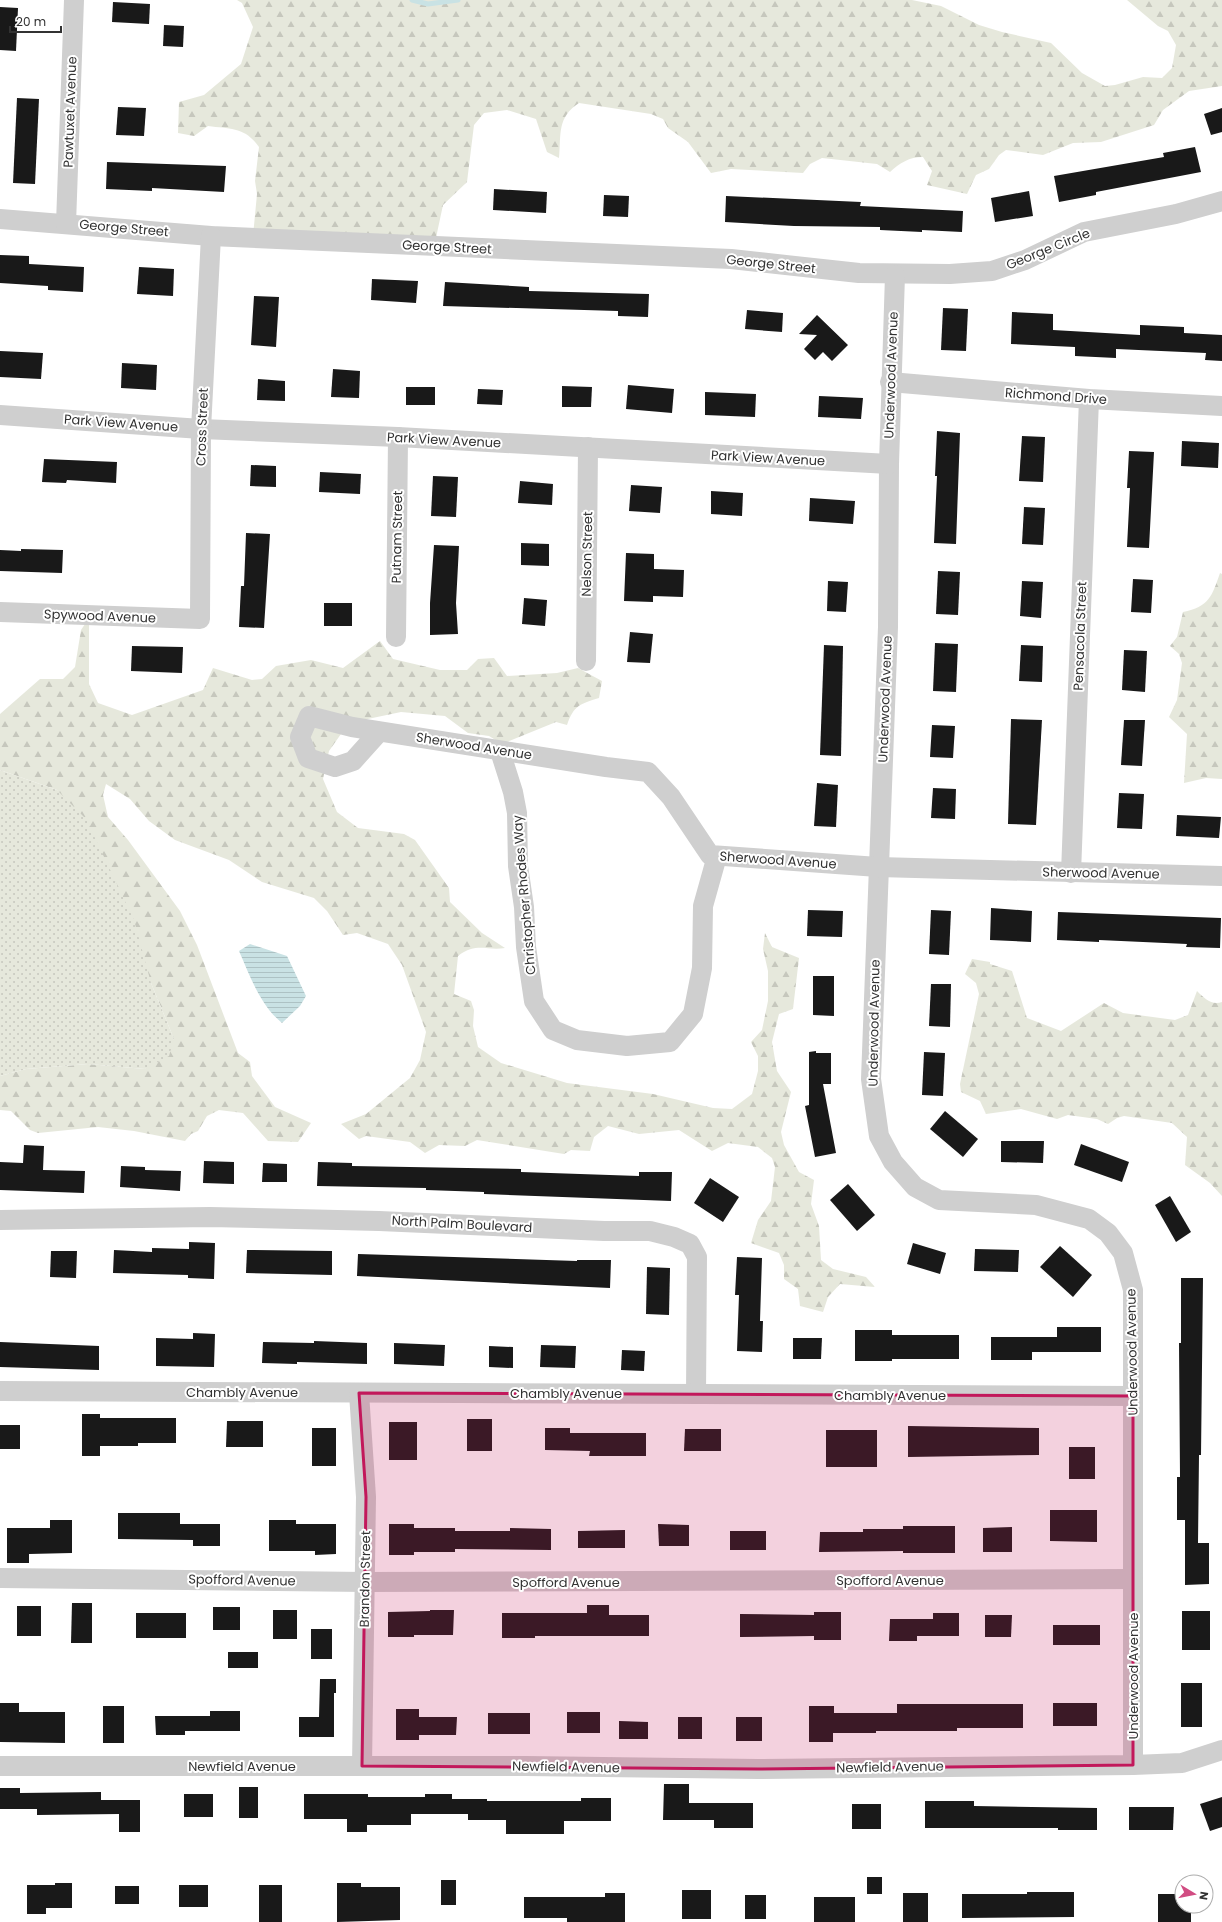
<svg xmlns="http://www.w3.org/2000/svg" width="1222" height="1922" font-family="Poppins,sans-serif">
  <defs>
    <pattern id="forest-firs" width="22" height="20" patternUnits="userSpaceOnUse"><rect width="22" height="20" fill="#e6e8dc"/><path d="M5 1l3.5 6h-7zM16 11l3.5 6h-7z" fill="#c6c7bd"/></pattern>
    <pattern id="park-dots" width="8" height="8" patternUnits="userSpaceOnUse"><rect width="8" height="8" fill="#e6e8dc"/><path d="M2 2h.1M6 6h.1" fill="none" stroke="#c6c7bd" stroke-width="1.8" stroke-linecap="round"/></pattern>
    <pattern id="water-rules" width="6" height="5" patternUnits="userSpaceOnUse"><rect width="6" height="5" fill="#c9e2e4"/><path d="M0 2.5h6" fill="none" stroke="#adc2c4"/></pattern>
  </defs>
  <rect width="100%" height="100%" fill="#fff"/>
  <!-- forest -->
  <g fill="url(#forest-firs)">
    <path d="M237,0h675l29,6 38,19 23,7 49,11 31,30 23,13 10,-1 28,-8 19,1 10,-10 4,-23 -8,-14 -10,-5 -31,-26h95v86l-33,5 -26,19 -9,15 -53,17 -28,1 -30,12 -37,-5 -7,5 -10,14 -13,6 -9,19 -40,-9 5,-14 -9,-14c-14,0 -23,6 -33,15l-13,-8 -55,-6 -12,6 -7,9 -72,-4 -20,4 -23,-31 -20,-14 -5,-9 -12,-5 -72,-11c-22,14 -18,31 -20,55l-12,-6 -11,-33 -29,-9 -23,3 -10,12 -7,57 -24,23 -9,42 -181,-11 4,-42 -2,-13 4,-34c-14,-20 -28,-18 -51,-21l-14,10 -16,-3 1,-31 25,-7 37,-31 12,-37 -11,-24z"/>
    <path d="M1220,573l2,1v205l-16,-1 -22,5 3,-49 -18,-17 8,-17 5,-37 -3,-9 -9,-8 7,-9 6,-25c26,-5 29,-16 37,-39z"/>
    <path d="M89,618v66l9,19 34,12 71,-25 10,-22 39,12 10,-1 14,-13 35,-6 32,8 37,-27 13,18 47,11h27l11,-11 16,-1 13,18 50,-3 21,-5 24,13 -3,17c-19,6 -25,7 -32,27l-11,-3 -54,22 -13,-8 -21,-3 -23,-17 -44,-4 -38,8 -22,14 -12,17 -6,28 14,33 21,16 46,6 11,6 34,48 1,14 32,31 23,15c-19,3 -28,-6 -47,8l-4,38 17,7 3,9 -1,16 5,21 23,16 66,20 86,11 60,14 19,1 20,-15 6,-23v-15l-7,-14 11,-12 6,-29v-30l-5,-22 2,-16 7,14 27,11 -6,51 -14,5 -7,28 5,29 14,21 -10,40 3,13 15,27 15,8 -3,24 8,22 2,34 12,9 33,8 9,10 -35,-3 -12,13 -5,15 -23,-6 -2,-17 -14,-10v-14l-5,-12 -28,-10 7,-23 13,-19 4,-34 -3,-9 -14,-11 -30,-4 -16,8 -33,-21 -40,4 -31,-8 -14,11 -4,14 -19,-1 -7,4 -87,-14 -12,6 -26,-1 -14,8 -15,-11 -44,-6 -7,3 -18,-15 25,-10 44,-36 10,-18 6,-28 -24,-67 -14,-21 -31,-11 -14,2 -16,-24 -13,-13 -52,-16 -33,-22 -54,-20 -26,-19 -19,-22 -24,-15 -3,11 5,22 20,23 52,71 17,34 41,108 12,9 2,14 23,31 36,16 -13,19 -30,-1 -25,-28 -24,-3 -12,6 -9,15 -7,3 -6,7 -51,-10 -36,-4 -60,6 -8,-3 -19,-19 -11,-1v-34l26,-7 62,-5 57,5 29,-30 -23,-56 -94,-193 -57,-20v-56l40,-35h23l12,-12 6,-37z"/>
    <path d="M972,959l18,3v2l22,7 15,47 34,13 43,-28 19,10 52,7 13,-5 9,-24c7,7 15,15 25,11v194l-12,-13 -25,-18 2,-28 -15,-14 -48,-7 -7,2 -9,6 -11,-5 -29,-4 -11,4 -36,-10 -35,5 -6,-13 -19,-9 -1,-8 19,-90 -3,-11 -11,-9z"/>
  </g>
  <!-- park -->
  <polygon fill="url(#park-dots)" points="0,770 57,790 86,819 134,920 151,983 174,1039 169,1056 145,1069 88,1064 26,1069 0,1076"/>
  <!-- water -->
  <path fill="url(#water-rules)" d="M250,944l37,12 19,40 -6,10 -18,17c-22,-18 -32,-47 -43,-72z"/>
  <g fill="none" stroke-linecap="round" stroke-linejoin="round">
    <!-- stream -->
    <polyline stroke="#c9e2e4" stroke-width="5" points="412,0 428,4 458,0"/>
  </g>
  <!-- building -->
  <g fill="#191919">
    <polygon points="113,2 150,4 149,24 112,22"/>
    <polygon points="0,7 18,8 16,51 0,50"/>
    <polygon points="164,25 184,26 183,47 163,46"/>
    <polygon points="17,98 39,99 35,184 13,183"/>
    <polygon points="118,107 146,108 144,136 116,135"/>
    <polygon points="1222,108 1222,132 1211,135 1204,114"/>
    <polygon points="1195,147 1201,172 1096,192 1096,195 1059,202 1054,176 1164,157 1163,153"/>
    <polygon points="107,162 226,166 224,192 152,188 152,191 106,189"/>
    <polygon points="494,189 547,192 546,213 493,210"/>
    <polygon points="1029,191 1033,216 995,222 991,198"/>
    <polygon points="604,195 629,196 628,217 603,216"/>
    <polygon points="726,196 861,202 860,206 963,211 962,232 922,230 922,232 880,230 880,227 794,226 725,222"/>
    <polygon points="0,255 29,256 29,264 84,267 83,292 48,290 48,286 0,283"/>
    <polygon points="139,267 174,269 173,296 137,294"/>
    <polygon points="372,279 418,281 416,303 371,300"/>
    <polygon points="445,282 529,287 529,291 649,294 648,317 618,316 618,311 443,306"/>
    <polygon points="254,296 279,297 276,347 251,345"/>
    <polygon points="943,308 968,309 966,351 941,350"/>
    <polygon points="747,310 783,313 782,332 745,329"/>
    <polygon points="1012,312 1053,314 1053,330 1140,335 1140,325 1184,327 1184,333 1222,335 1222,361 1205,360 1206,353 1116,349 1116,358 1075,356 1075,347 1011,344"/>
    <polygon points="817,315 848,345 832,361 823,352 815,360 804,349 817,335 799,334"/>
    <polygon points="0,351 43,353 41,379 0,377"/>
    <polygon points="122,363 157,365 156,390 121,388"/>
    <polygon points="333,369 360,371 359,398 331,397"/>
    <polygon points="258,379 285,381 285,401 257,400"/>
    <polygon points="628,385 674,389 672,413 626,409"/>
    <polygon points="562,386 592,387 591,407 562,407"/>
    <rect x="406" y="387" width="29" height="18"/>
    <polygon points="478,389 503,390 502,405 477,404"/>
    <polygon points="705,392 756,394 755,417 705,415"/>
    <polygon points="819,396 863,398 861,419 818,417"/>
    <polygon points="937,431 960,433 956,544 934,543 937,476 935,476"/>
    <polygon points="1022,436 1045,437 1043,482 1019,481"/>
    <polygon points="1182,441 1219,443 1218,468 1181,466"/>
    <polygon points="1129,451 1154,452 1149,548 1127,547 1130,488 1127,488"/>
    <polygon points="44,459 117,462 116,483 67,480 66,483 42,482"/>
    <polygon points="251,465 276,466 276,487 250,486"/>
    <polygon points="320,472 361,474 360,494 319,492"/>
    <polygon points="433,476 458,477 456,517 431,516"/>
    <polygon points="520,481 553,484 552,505 518,503"/>
    <polygon points="631,485 662,487 660,513 629,511"/>
    <polygon points="711,491 743,493 742,516 711,514"/>
    <polygon points="810,498 855,501 853,524 809,521"/>
    <polygon points="1024,507 1045,508 1043,545 1022,544"/>
    <polygon points="246,533 270,534 264,628 239,627 241,586 244,586"/>
    <polygon points="521,543 549,544 549,566 521,565"/>
    <polygon points="434,545 459,546 456,603 458,634 430,635 430,603"/>
    <polygon points="21,549 63,550 62,573 0,571 0,550 21,551"/>
    <polygon points="626,553 654,554 654,569 684,570 683,597 653,596 653,602 624,601"/>
    <polygon points="938,571 960,572 958,615 936,614"/>
    <polygon points="1133,579 1153,580 1151,613 1131,612"/>
    <polygon points="828,581 848,582 846,612 827,611"/>
    <polygon points="1022,581 1043,582 1041,618 1020,616"/>
    <polygon points="524,598 547,600 545,626 522,624"/>
    <rect x="324" y="603" width="28" height="23"/>
    <polygon points="630,632 653,634 650,663 627,662"/>
    <polygon points="935,643 958,644 956,692 933,691"/>
    <polygon points="824,645 843,646 841,756 820,755"/>
    <polygon points="1021,645 1043,646 1042,682 1019,681"/>
    <polygon points="132,646 183,647 182,673 131,671"/>
    <polygon points="1124,650 1147,651 1145,692 1122,690"/>
    <polygon points="1011,719 1042,720 1036,825 1008,824"/>
    <polygon points="1124,720 1145,720 1142,766 1121,765"/>
    <polygon points="932,725 955,726 953,758 930,757"/>
    <polygon points="817,783 838,785 836,827 814,826"/>
    <polygon points="933,788 956,789 955,819 931,818"/>
    <polygon points="1119,793 1144,794 1142,829 1117,828"/>
    <polygon points="1177,815 1221,817 1219,838 1176,836"/>
    <polygon points="991,908 1032,911 1031,942 990,940"/>
    <polygon points="808,910 843,911 842,937 807,936"/>
    <polygon points="931,910 951,911 949,955 929,954"/>
    <polygon points="1058,912 1221,918 1220,948 1186,947 1187,944 1099,940 1099,942 1057,940"/>
    <polygon points="813,976 834,976 834,1016 813,1015"/>
    <polygon points="931,984 951,984 950,1027 929,1026"/>
    <polygon points="816,1051 816,1053 831,1053 831,1084 823,1084 836,1153 815,1157 805,1106 809,1105 809,1052"/>
    <polygon points="924,1052 945,1053 943,1096 922,1095"/>
    <polygon points="945,1111 978,1139 963,1157 930,1129"/>
    <polygon points="1001,1141 1044,1141 1043,1163 1001,1162"/>
    <polygon points="1081,1144 1129,1162 1122,1182 1074,1165"/>
    <polygon points="24,1145 44,1146 43,1170 85,1171 84,1193 0,1190 0,1162 23,1163"/>
    <polygon points="204,1161 234,1162 234,1184 203,1183"/>
    <polygon points="318,1162 352,1163 352,1166 521,1169 521,1172 639,1176 639,1172 672,1172 671,1201 484,1194 484,1192 426,1190 426,1188 317,1186"/>
    <polygon points="263,1163 287,1164 287,1182 262,1182"/>
    <polygon points="121,1166 145,1167 145,1170 181,1171 180,1191 120,1187"/>
    <polygon points="710,1178 739,1197 723,1222 694,1203"/>
    <polygon points="848,1184 875,1215 857,1231 830,1200"/>
    <polygon points="1170,1196 1191,1232 1176,1242 1155,1205"/>
    <polygon points="189,1242 215,1243 214,1279 188,1278 188,1275 113,1273 114,1250 152,1252 152,1248 189,1249"/>
    <polygon points="913,1243 946,1253 940,1274 907,1264"/>
    <polygon points="1060,1246 1092,1275 1073,1297 1040,1267"/>
    <polygon points="975,1249 1019,1250 1018,1272 974,1271"/>
    <polygon points="247,1250 332,1251 332,1275 246,1273"/>
    <polygon points="51,1251 77,1251 76,1278 50,1277"/>
    <polygon points="358,1254 577,1261 577,1260 611,1260 610,1288 357,1276"/>
    <polygon points="737,1257 762,1258 760,1321 763,1321 762,1352 737,1351 739,1295 735,1295"/>
    <polygon points="647,1267 670,1268 669,1315 646,1314"/>
    <polygon points="1181,1278 1203,1278 1201,1455 1199,1455 1198,1543 1209,1543 1209,1584 1185,1585 1185,1520 1177,1520 1177,1477 1180,1477 1179,1343 1181,1343"/>
    <polygon points="1057,1327 1101,1327 1101,1352 1032,1352 1032,1360 991,1360 991,1337 1057,1337"/>
    <polygon points="855,1330 892,1330 892,1335 959,1335 959,1359 892,1359 892,1361 855,1361"/>
    <polygon points="193,1333 215,1334 214,1367 156,1366 156,1338 193,1339"/>
    <polygon points="793,1338 822,1338 821,1359 793,1359"/>
    <polygon points="314,1341 367,1343 367,1364 297,1362 297,1364 262,1363 263,1342 314,1343"/>
    <polygon points="0,1342 99,1346 99,1370 0,1367"/>
    <polygon points="394,1343 445,1345 444,1366 394,1364"/>
    <polygon points="541,1345 576,1346 575,1368 540,1367"/>
    <polygon points="489,1346 513,1347 513,1368 489,1367"/>
    <polygon points="622,1350 645,1351 644,1371 621,1370"/>
    <polygon points="82,1414 100,1414 100,1418 176,1418 176,1443 138,1443 138,1446 100,1446 100,1456 82,1456"/>
    <rect x="467" y="1419" width="25" height="32"/>
    <polygon points="227,1421 263,1421 263,1447 226,1447"/>
    <rect x="389" y="1422" width="28" height="38"/>
    <rect x="0" y="1425" width="20" height="24"/>
    <polygon points="908,1426 1039,1428 1039,1455 908,1457"/>
    <rect x="312" y="1428" width="24" height="38"/>
    <polygon points="545,1428 570,1428 570,1433 646,1433 646,1456 589,1456 590,1451 545,1450"/>
    <polygon points="685,1429 721,1429 721,1451 684,1451"/>
    <rect x="826" y="1430" width="51" height="37"/>
    <rect x="1069" y="1447" width="26" height="32"/>
    <polygon points="1050,1510 1097,1510 1097,1542 1050,1541"/>
    <polygon points="118,1513 180,1513 180,1524 220,1524 220,1546 193,1546 193,1540 118,1539"/>
    <polygon points="50,1520 72,1520 72,1553 29,1554 29,1563 7,1563 7,1528 50,1528"/>
    <polygon points="269,1520 296,1520 296,1524 336,1524 336,1554 315,1555 315,1551 269,1551"/>
    <polygon points="389,1524 414,1524 414,1528 455,1528 455,1531 510,1531 510,1528 551,1529 551,1550 455,1549 455,1552 414,1552 414,1555 389,1555"/>
    <polygon points="658,1524 689,1525 689,1546 659,1546"/>
    <polygon points="903,1526 955,1526 955,1553 903,1553 903,1551 819,1552 820,1532 863,1532 863,1529 903,1529"/>
    <polygon points="1012,1527 1012,1552 983,1552 983,1528"/>
    <polygon points="625,1530 625,1548 578,1548 578,1531"/>
    <rect x="730" y="1531" width="36" height="19"/>
    <polygon points="72,1603 92,1603 92,1643 71,1643"/>
    <polygon points="587,1605 609,1605 609,1615 649,1615 649,1636 535,1636 535,1638 502,1638 502,1613 587,1613"/>
    <rect x="17" y="1606" width="24" height="30"/>
    <rect x="213" y="1607" width="27" height="23"/>
    <rect x="273" y="1610" width="24" height="29"/>
    <polygon points="430,1610 454,1610 453,1635 414,1635 414,1637 388,1637 388,1612 430,1611"/>
    <rect x="1182" y="1611" width="28" height="39"/>
    <polygon points="814,1612 841,1612 841,1640 814,1640 814,1636 740,1637 740,1614 814,1615"/>
    <rect x="136" y="1613" width="50" height="25"/>
    <polygon points="933,1613 959,1613 959,1636 917,1636 917,1641 889,1641 890,1619 933,1619"/>
    <polygon points="985,1615 1012,1615 1011,1637 985,1637"/>
    <rect x="1053" y="1625" width="47" height="20"/>
    <rect x="311" y="1629" width="21" height="30"/>
    <rect x="228" y="1652" width="30" height="16"/>
    <polygon points="320,1679 336,1679 336,1693 334,1693 334,1737 299,1737 299,1717 319,1717"/>
    <rect x="1181" y="1683" width="21" height="44"/>
    <polygon points="0,1703 19,1703 19,1712 65,1712 65,1743 0,1742"/>
    <rect x="1053" y="1703" width="44" height="23"/>
    <polygon points="897,1704 1023,1704 1023,1728 957,1728 957,1731 876,1731 876,1733 833,1733 833,1742 809,1742 809,1706 834,1706 834,1713 897,1713"/>
    <rect x="103" y="1706" width="21" height="37"/>
    <polygon points="396,1709 419,1709 419,1717 457,1717 456,1735 419,1735 419,1740 396,1740"/>
    <polygon points="210,1711 240,1711 240,1731 185,1731 185,1735 156,1735 155,1716 210,1716"/>
    <rect x="567" y="1712" width="33" height="21"/>
    <rect x="488" y="1713" width="42" height="21"/>
    <rect x="678" y="1717" width="24" height="22"/>
    <rect x="736" y="1717" width="26" height="24"/>
    <polygon points="619,1721 648,1722 648,1739 619,1739"/>
    <polygon points="664,1784 689,1784 689,1803 753,1803 753,1828 714,1828 714,1820 663,1820"/>
    <rect x="239" y="1787" width="19" height="31"/>
    <polygon points="0,1788 20,1788 20,1793 101,1792 101,1800 140,1800 140,1832 119,1832 119,1814 37,1815 37,1809 0,1809"/>
    <rect x="184" y="1794" width="29" height="23"/>
    <polygon points="304,1794 368,1794 368,1797 425,1797 425,1794 452,1794 452,1799 487,1799 487,1801 581,1801 581,1798 611,1798 611,1821 564,1821 564,1834 506,1834 506,1820 468,1820 468,1814 411,1814 411,1825 367,1825 367,1832 347,1832 347,1819 304,1819"/>
    <polygon points="1222,1797 1222,1827 1210,1831 1200,1804"/>
    <polygon points="925,1801 974,1801 974,1806 1097,1808 1097,1830 1058,1830 1058,1828 925,1828"/>
    <rect x="852" y="1804" width="29" height="25"/>
    <polygon points="1129,1807 1174,1807 1173,1830 1129,1830"/>
    <rect x="867" y="1877" width="15" height="17"/>
    <rect x="441" y="1880" width="15" height="25"/>
    <polygon points="55,1883 72,1883 72,1908 46,1908 46,1914 27,1914 27,1885 55,1885"/>
    <polygon points="337,1883 361,1883 361,1887 400,1887 400,1920 337,1922"/>
    <rect x="179" y="1885" width="29" height="22"/>
    <rect x="259" y="1885" width="23" height="37"/>
    <rect x="115" y="1886" width="24" height="18"/>
    <rect x="682" y="1890" width="29" height="29"/>
    <polygon points="1027,1892 1074,1892 1074,1917 962,1918 962,1894 1027,1894"/>
    <polygon points="605,1893 625,1893 625,1922 567,1922 567,1918 524,1918 524,1897 605,1897"/>
    <rect x="903" y="1893" width="25" height="29"/>
    <polygon points="1158,1894 1182,1894 1182,1906 1191,1906 1191,1922 1158,1922"/>
    <rect x="745" y="1895" width="21" height="24"/>
    <rect x="814" y="1897" width="41" height="25"/>
  </g>
  <g fill="none" stroke-linecap="round" stroke-linejoin="round">
    <!-- minor -->
    <g stroke="#cfcfcf" stroke-width="20">
      <polyline points="0,219 211,236 731,259 859,273 950,274 992,271 1025,260 1084,232 1176,214 1222,201"/>
      <polyline points="66,224 74,0"/>
      <polyline points="895,275 889,464 888,627 871,1079 879,1136 893,1162 915,1187 939,1200 1036,1205 1089,1219 1108,1233 1123,1253 1133,1290 1133,1765"/>
      <polyline points="890,382 1089,399 1222,406"/>
      <polyline points="0,415 201,429 398,437 889,464"/>
      <polyline points="0,612 200,619 201,429 211,236"/>
      <polyline points="396,637 398,437"/>
      <polyline points="586,661 588,447"/>
      <polyline points="379,732 353,761 335,767 308,758 300,737 309,716 352,727 606,767 648,772 671,797 710,855 878,867 1222,876"/>
      <polyline points="500,751 513,792 517,813 518,866 524,907 526,947 534,1001 553,1030 577,1040 627,1046 670,1042 693,1014 702,968 703,906 717,856"/>
      <polyline points="1071,873 1089,399"/>
      <polyline points="0,1220 210,1217 379,1221 604,1231 650,1231 674,1237 690,1244 697,1257 696,1394"/>
      <polyline points="0,1391 1133,1396"/>
      <polyline points="359,1393 366,1497 362,1766"/>
      <polyline points="0,1578 366,1582 1133,1579"/>
      <polyline points="0,1766 526,1766 758,1769 1133,1765 1182,1763 1222,1750"/>
    </g>
  </g>
  <!-- marked area -->
  <path fill="#c2185b" fill-opacity="0.2" stroke="#c2185b" stroke-width="3" stroke-linejoin="round" d="M359,1393l774,3v369l-375,4 -396,-3 4,-269z"/>
  <g text-anchor="middle" dominant-baseline="central" stroke-width="4" stroke-linejoin="round" paint-order="stroke">
    <!-- street labels -->
    <g font-size="13" fill="#323232" stroke="#fff">
      <text transform="translate(70 112) rotate(-88)">Pawtuxet Avenue</text>
      <text transform="translate(124 228) rotate(5)">George Street</text>
      <text transform="translate(447 247) rotate(3)">George Street</text>
      <text transform="translate(1048 249) rotate(-22)">George Circle</text>
      <text transform="translate(771 264) rotate(6)">George Street</text>
      <text transform="translate(891 375) rotate(-88)">Underwood Avenue</text>
      <text transform="translate(1056 396) rotate(4)">Richmond Drive</text>
      <text transform="translate(121 423) rotate(4)">Park View Avenue</text>
      <text transform="translate(202 427) rotate(-88)">Cross Street</text>
      <text transform="translate(444 440) rotate(3)">Park View Avenue</text>
      <text transform="translate(768 458) rotate(3)">Park View Avenue</text>
      <text transform="translate(397 537) rotate(-89)">Putnam Street</text>
      <text transform="translate(587 554) rotate(-89)">Nelson Street</text>
      <text transform="translate(100 616) rotate(2)">Spywood Avenue</text>
      <text transform="translate(1080 636) rotate(-88)">Pensacola Street</text>
      <text transform="translate(885 699) rotate(-88)">Underwood Avenue</text>
      <text transform="translate(474 746) rotate(9)">Sherwood Avenue</text>
      <text transform="translate(778 860) rotate(4)">Sherwood Avenue</text>
      <text transform="translate(1101 873) rotate(1)">Sherwood Avenue</text>
      <text transform="translate(524 895) rotate(-95)">Christopher Rhodes Way</text>
      <text transform="translate(874 1023) rotate(-89)">Underwood Avenue</text>
      <text transform="translate(462 1224) rotate(3)">North Palm Boulevard</text>
      <text transform="translate(1132 1352) rotate(-91)">Underwood Avenue</text>
      <text x="242" y="1392">Chambly Avenue</text>
      <text x="566" y="1393">Chambly Avenue</text>
      <text x="890" y="1395">Chambly Avenue</text>
      <text transform="translate(365 1579) rotate(-89)">Brandon Street</text>
      <text transform="translate(242 1580) rotate(1)">Spofford Avenue</text>
      <text x="890" y="1580">Spofford Avenue</text>
      <text x="566" y="1582">Spofford Avenue</text>
      <text transform="translate(1133 1676) rotate(-90)">Underwood Avenue</text>
      <text x="242" y="1766">Newfield Avenue</text>
      <text transform="translate(566 1767) rotate(1)">Newfield Avenue</text>
      <text transform="translate(890 1767) rotate(-1)">Newfield Avenue</text>
    </g>
  </g>
  <!-- north arrow -->
  <g transform="translate(1194 1894) rotate(100)"><circle r="19" fill="#ffffff" stroke="#adadad"/>
  <path d="M0-3L7 15L0 10L-7 15Z" fill="#d14c82"/>
  <text y="-6" font-size="11" font-weight="bold" text-anchor="middle" fill="#323232">N</text>
  </g>
  <!-- scale -->
  <path d="M10 26v6h51v-6" fill="none" stroke="#323232" stroke-width="2"/>
  <text x="16" y="26" font-size="12" fill="#323232" stroke="#ffffff" stroke-width="3" paint-order="stroke">20 m</text>
</svg>
